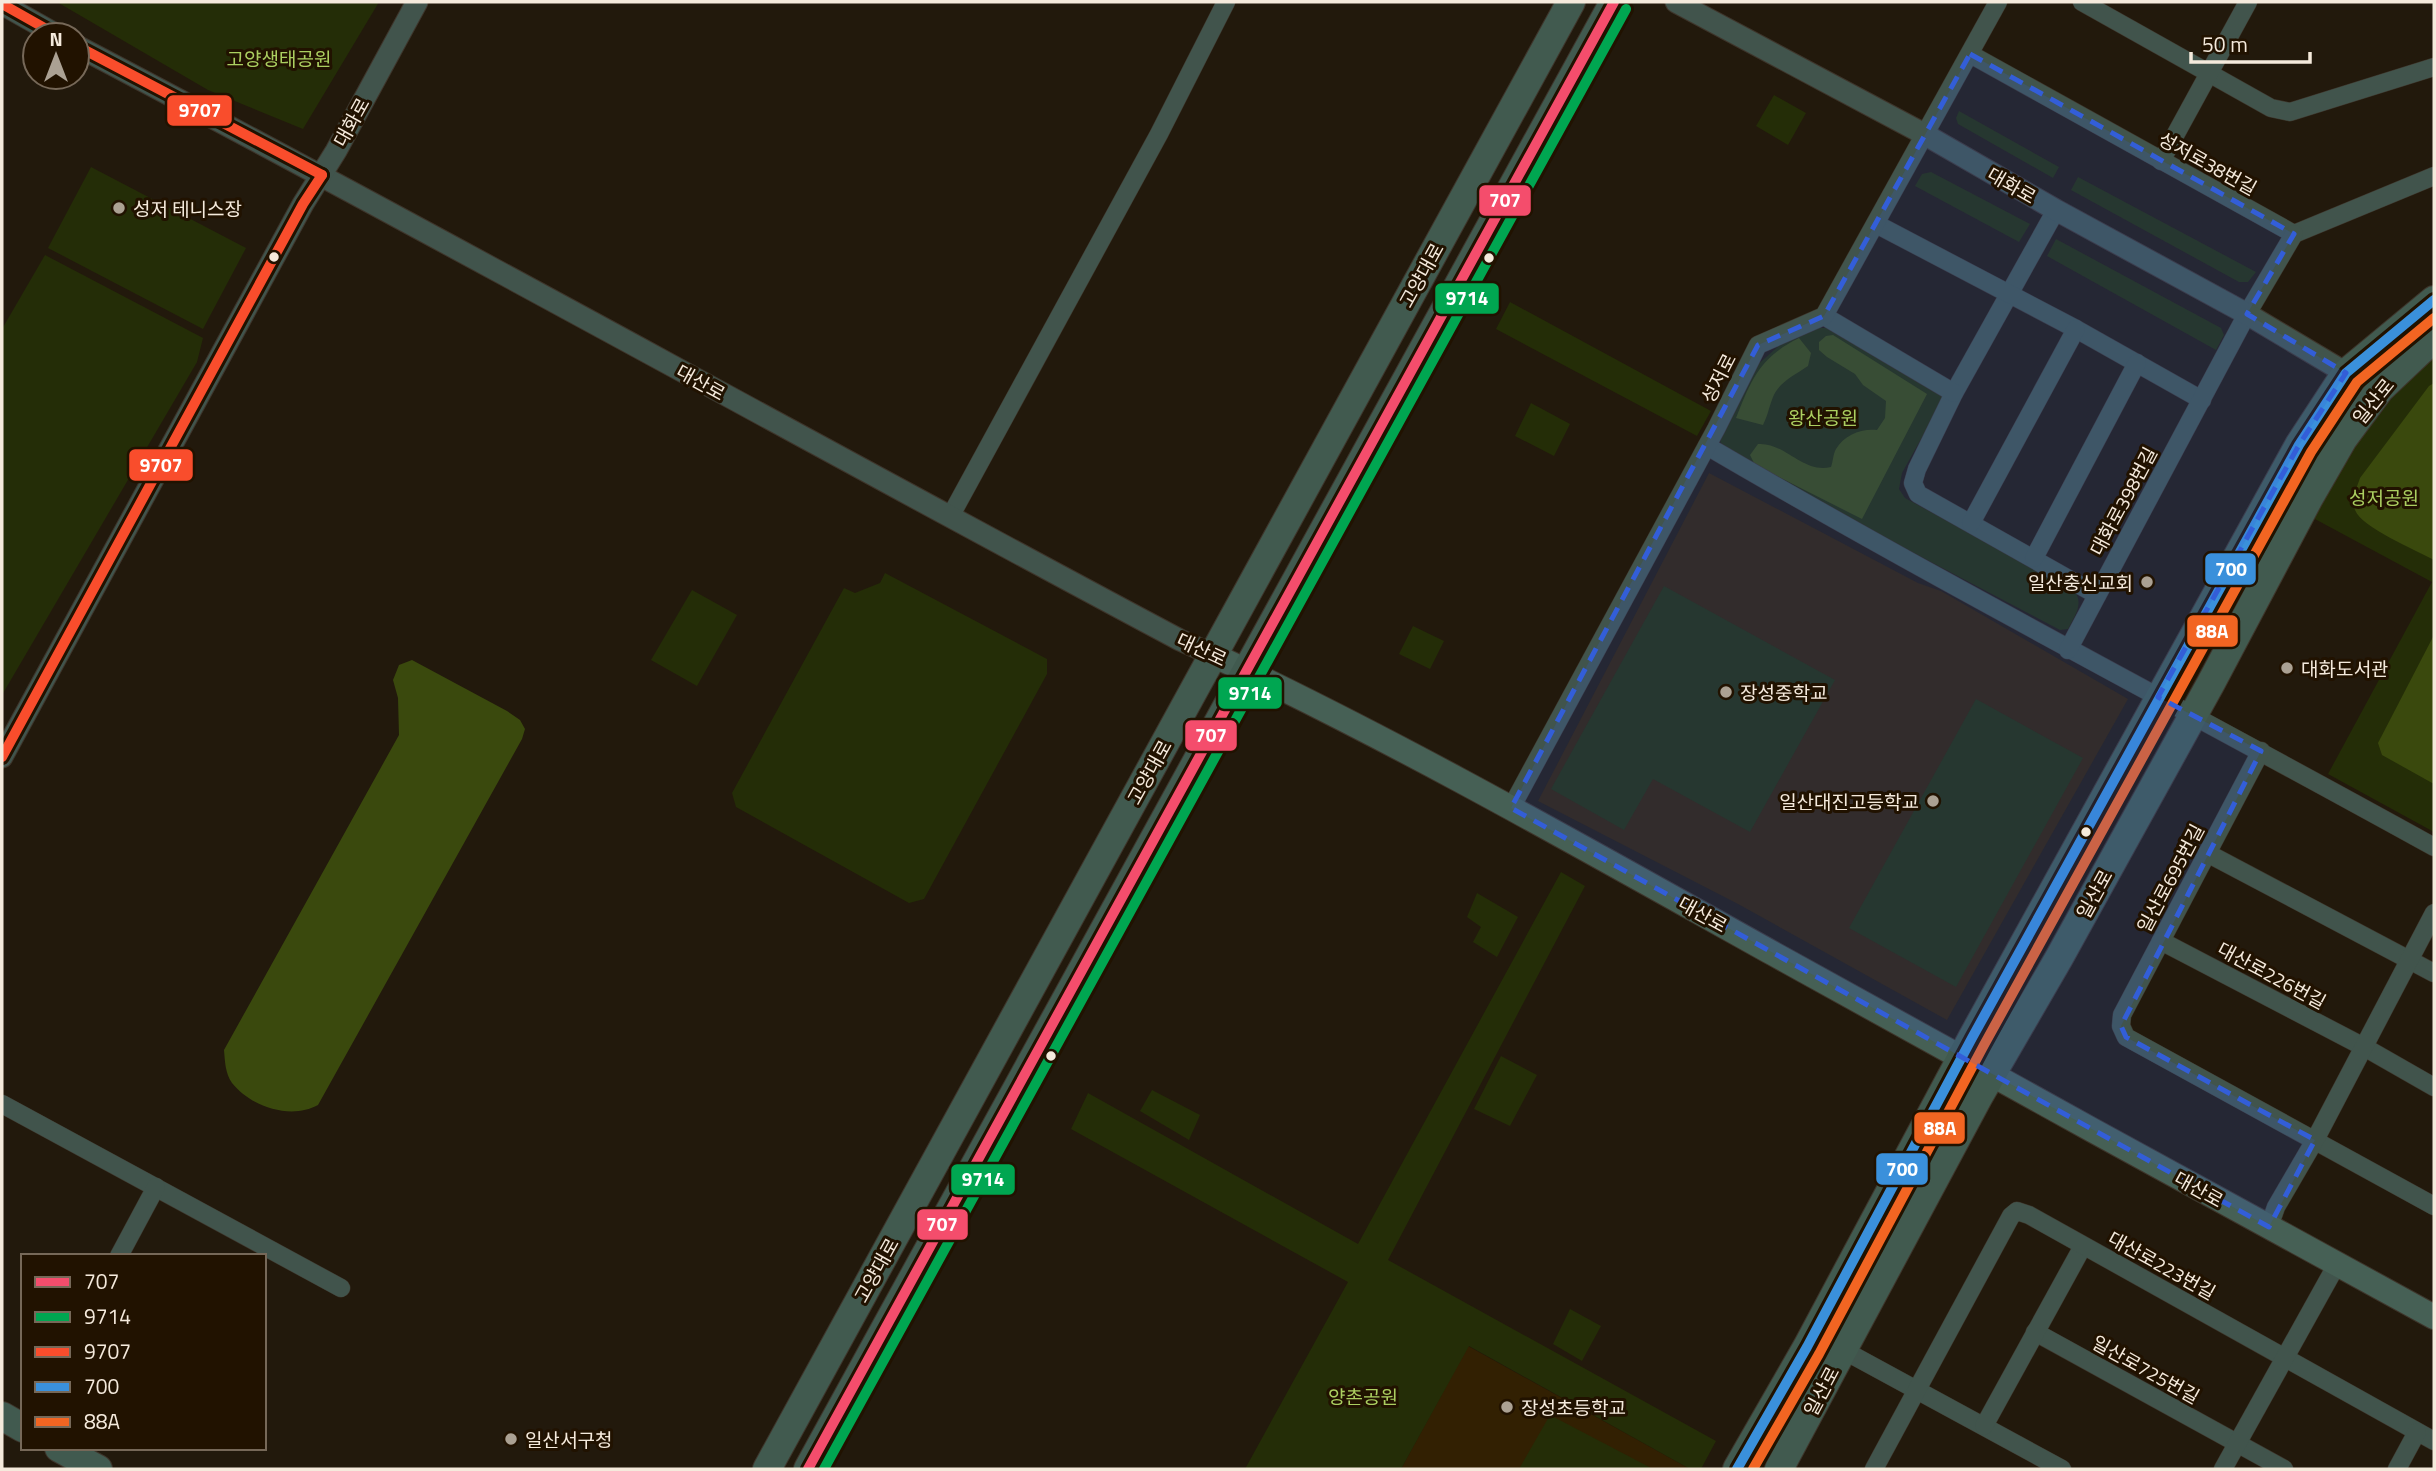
<svg xmlns="http://www.w3.org/2000/svg" width="2436" height="1471" font-family="'Titillium Web','Noto Sans KR',sans-serif">
  <rect width="100%" height="100%" fill="#22190c"/>
  <!-- built -->
  <g fill="#322002">
    <polygon points="1709,473 1918,583 1941,591 2128,699 1947,1020 1738,904 1538,801"/>
    <polygon points="1468,1346 1690,1469 1401,1469"/>
  </g>
  <!-- green -->
  <g fill="#242d07">
    <polygon points="57,2 379,2 303,129 208,90"/>
    <polygon points="1774,95 1806,113 1788,145 1756,126"/>
    <polygon points="1959,111 2059,167 2053,178 1958,124 1956,118"/>
    <polygon points="91,167 246,248 203,329 48,248"/>
    <polygon points="1931,172 2030,224 2019,242 1915,186 1922,174"/>
    <polygon points="2078,177 2256,272 2248,282 2239,282 2071,190"/>
    <polygon points="2056,239 2221,328 2224,335 2216,350 2047,256"/>
    <polygon points="45,255 203,338 197,362 2,695 2,329"/>
    <polygon points="1510,302 1711,411 1697,436 1496,329"/>
    <path d="M1818,328h8l119,68 -43,77 -3,16 6,9 168,91c12,14 2,26 -5,40l-8,1 -334,-176 -6,-13 35,-74 27,-24z"/>
    <polygon points="2434,357 2434,832 2328,774 2432,582 2313,518 2354,448 2392,398"/>
    <polygon points="1531,403 1570,424 1554,456 1515,436"/>
    <polygon points="885,573 1047,659 1047,674 924,899 909,903 736,807 732,793 844,588 855,593 880,583"/>
    <polygon points="1664,586 1835,680 1750,832 1653,779 1624,830 1551,789"/>
    <polygon points="692,590 737,615 697,686 651,660"/>
    <polygon points="1413,626 1444,641 1430,669 1399,654"/>
    <polygon points="1976,699 2083,758 1956,987 1849,928"/>
    <polygon points="1561,872 1585,886 1388,1260 1716,1441 1701,1469 1690,1469 1469,1346 1401,1469 1245,1469 1348,1282 1071,1129 1088,1093 1358,1244"/>
    <polygon points="1477,893 1518,917 1497,957 1473,942 1481,927 1467,917"/>
    <polygon points="1501,1056 1537,1075 1510,1126 1474,1109"/>
    <polygon points="1152,1090 1200,1115 1189,1140 1140,1111"/>
    <polygon points="1570,1309 1601,1326 1582,1361 1553,1344"/>
    <polygon points="1550,1415 1653,1469 1519,1469"/>
  </g>
  <!-- forest -->
  <g fill="#3a490d">
    <path d="M1833,335l94,59 -65,125 -107,-54 -5,-10 8,-11c27,-2 45,30 73,23 2,-5 2,-13 5,-18 8,-14 26,-21 41,-19l8,-12 1,-17 -23,-16 -8,-11 -28,-17 -8,-7v-8l7,-6z"/>
    <path d="M1799,338l12,15 -3,13c-13,9 -29,16 -35,31 -4,10 -5,18 -10,28l-27,-7c15,-38 24,-61 63,-80z"/>
    <path d="M2434,383v177c-18,-10 -72,-32 -79,-50 -4,-10 2,-23 5,-32l69,-92z"/>
    <polygon points="2434,635 2434,784 2382,755 2378,743"/>
    <path d="M412,660l95,51 13,9 5,9 -3,10 -204,366c-27,15 -67,2 -86,-22 -7,-10 -7,-22 -8,-33l175,-315 -1,-37 -5,-18 6,-15z"/>
  </g>
  <g fill="none" stroke-linecap="round" stroke-linejoin="round">
    <!-- minor casing -->
    <g stroke="#3e352b" stroke-width="19">
      <g id="minor">
        <polyline points="2082,2 2271,108 2290,112 2434,67"/>
        <polyline points="1970,54 2294,234 2434,176"/>
        <polyline points="2161,161 2248,2"/>
        <polyline points="2056,210 1954,393 1917,469 1913,483 1918,494 2097,595"/>
        <polyline points="1876,224 2076,329 2202,400"/>
        <polyline points="1824,316 1954,393"/>
        <path d="M1707,446c239,140 485,267 727,401"/>
        <polyline points="950,517 1159,134 1226,2"/>
        <polyline points="1971,523 2076,329"/>
        <polyline points="2034,558 2137,363"/>
        <polyline points="2068,650 2247,314 2294,234"/>
        <polyline points="2261,751 2122,1015 2121,1026 2126,1037 2434,1206"/>
        <polyline points="1511,808 1716,429 1758,345 1824,316 1998,2"/>
        <polyline points="2207,853 2434,973"/>
        <polyline points="2161,941 2364,1047 2434,1087"/>
        <polyline points="2,1104 341,1288"/>
        <polyline points="2269,1227 2276,1207 2315,1140 2434,913"/>
        <polyline points="119,1256 156,1187"/>
        <polyline points="2035,1332 2284,1469"/>
        <polyline points="1843,1350 2062,1469"/>
        <polyline points="1984,1426 2083,1246"/>
        <polyline points="1874,1469 2011,1216 2017,1211 2029,1215 2434,1441"/>
        <polyline points="2223,1469 2337,1264"/>
        <polyline points="2397,1469 2417,1432"/>
      </g>
    </g>
    <!-- tertiary casing -->
    <g stroke="#3e352b" stroke-width="23">
      <g id="tertiary">
        <polyline points="1676,2 1924,134 2056,210 2247,314 2346,373"/>
        <polyline points="2,4 57,35"/>
        <path d="M77,46c370,194 734,398 1103,594l33,15"/>
        <polyline points="2,757 303,204 336,151 417,2"/>
      </g>
    </g>
    <!-- secondary casing -->
    <g stroke="#3e352b" stroke-width="26">
      <path id="secondary" d="M1213,655c191,90 376,196 561,299 219,122 440,243 660,363"/>
    </g>
    <!-- primary casing -->
    <g stroke="#3e352b" stroke-width="30">
      <g id="primary">
        <polyline points="2,1416 23,1428"/>
        <polyline points="59,1448 98,1469"/>
        <polyline points="767,1469 1571,2"/>
        <polyline points="808,1469 1614,2"/>
        <polyline points="1737,1469 1807,1347 1972,1038 2299,445 2346,373 2434,300"/>
        <polyline points="1779,1469 1979,1096 2059,958 2211,683 2309,498 2343,439 2380,389 2434,338"/>
      </g>
    </g>
    <!-- minor -->
    <use href="#minor" stroke="#41544c" stroke-width="18"/>
    <!-- tertiary -->
    <use href="#tertiary" stroke="#41544c" stroke-width="21"/>
    <!-- secondary -->
    <use href="#secondary" stroke="#466055" stroke-width="24"/>
    <!-- primary -->
    <use href="#primary" stroke="#415a4f" stroke-width="28"/>
    <!-- bus-1 casing -->
    <g stroke="#211200" stroke-width="16">
      <polyline id="bus-1" points="808,1469 1614,2"/>
    </g>
    <!-- bus-2 casing -->
    <g stroke="#211200" stroke-width="16">
      <polyline id="bus-2" points="824,1469 1626,9"/>
    </g>
    <!-- bus-3 casing -->
    <g stroke="#211200" stroke-width="16">
      <g id="bus-3">
        <polyline points="2,4 57,35"/>
        <polyline points="77,46 322,175"/>
        <polyline points="2,757 303,204 322,175"/>
      </g>
    </g>
    <!-- bus-4 casing -->
    <g stroke="#211200" stroke-width="16">
      <polyline id="bus-4" points="1737,1469 1807,1347 1972,1038 2299,445 2346,373 2434,300"/>
    </g>
    <!-- bus-5 casing -->
    <g stroke="#211200" stroke-width="16">
      <polyline id="bus-5" points="1753,1469 1819,1354 1984,1045 2311,452 2357,382 2434,318"/>
    </g>
    <!-- bus-1 -->
    <use href="#bus-1" stroke="#f44d6c" stroke-width="10"/>
    <!-- bus-2 -->
    <use href="#bus-2" stroke="#00a651" stroke-width="10"/>
    <!-- bus-3 -->
    <use href="#bus-3" stroke="#f94d2c" stroke-width="10"/>
    <!-- bus-4 -->
    <use href="#bus-4" stroke="#3a90db" stroke-width="10"/>
    <!-- bus-5 -->
    <use href="#bus-5" stroke="#f26522" stroke-width="10"/>
  </g>
  <!-- marked area -->
  <path fill="#335ed8" fill-opacity="0.2" stroke="#335ed8" stroke-width="5" stroke-dasharray="14 9" stroke-linejoin="round" d="M1970,54l324,180 -47,80 99,59 -47,72 -141,252 103,54 -140,275 5,11 189,103 -46,87 -758,-419 247,-463 66,-29z"/>
  <!-- markers -->
  <g fill="#aba193" stroke="#211200" stroke-width="2.5">
    <circle cx="119" cy="208" r="7"/>
    <circle cx="2147" cy="582" r="7"/>
    <circle cx="2287" cy="668" r="7"/>
    <circle cx="1726" cy="692" r="7"/>
    <circle cx="1933" cy="801" r="7"/>
    <circle cx="1507" cy="1407" r="7"/>
    <circle cx="511" cy="1439" r="7"/>
  </g>
  <g fill="#f5eadc" stroke="#211200" stroke-width="2.5">
    <circle cx="274" cy="257" r="6"/>
    <circle cx="1489" cy="258" r="6"/>
    <circle cx="2086" cy="832" r="6"/>
    <circle cx="1051" cy="1056" r="6"/>
  </g>
  <g text-anchor="middle" dominant-baseline="central" stroke-width="6" stroke-linejoin="round" paint-order="stroke">
    <!-- park labels -->
    <g font-size="19" fill="#abcf60" stroke="#211200">
      <text x="279" y="58">고양생태공원</text>
      <text x="1823" y="417">왕산공원</text>
      <text x="2384" y="497">성저공원</text>
      <text x="1363" y="1396">양촌공원</text>
    </g>
    <!-- street labels -->
    <g font-size="19" fill="#f5eadc" stroke="#211200">
      <text transform="translate(351 122) rotate(-61)">대화로</text>
      <text transform="translate(2208 163) rotate(29)">성저로38번길</text>
      <text transform="translate(2012 185) rotate(30)">대화로</text>
      <text transform="translate(1421 275) rotate(-61)">고양대로</text>
      <text transform="translate(1718 378) rotate(-63)">성저로</text>
      <text transform="translate(701 382) rotate(29)">대산로</text>
      <text transform="translate(2373 401) rotate(-51)">일산로</text>
      <text transform="translate(2123 501) rotate(-62)">대화로398번길</text>
      <text transform="translate(1202 649) rotate(25)">대산로</text>
      <text transform="translate(1149 772) rotate(-61)">고양대로</text>
      <text transform="translate(2170 878) rotate(-62)">일산로695번길</text>
      <text transform="translate(2094 894) rotate(-61)">일산로</text>
      <text transform="translate(1703 914) rotate(29)">대산로</text>
      <text transform="translate(2272 975) rotate(28)">대산로226번길</text>
      <text transform="translate(2199 1189) rotate(29)">대산로</text>
      <text transform="translate(2162 1265) rotate(29)">대산로223번길</text>
      <text transform="translate(876 1270) rotate(-61)">고양대로</text>
      <text transform="translate(2146 1369) rotate(29)">일산로725번길</text>
      <text transform="translate(1821 1391) rotate(-62)">일산로</text>
    </g>
    <!-- poi labels -->
    <g font-size="19" fill="#f5eadc" stroke="#211200" text-anchor="start">
      <text x="133" y="208">성저 테니스장</text>
      <text x="2133" y="582" text-anchor="end">일산충신교회</text>
      <text x="2301" y="668">대화도서관</text>
      <text x="1740" y="692">장성중학교</text>
      <text x="1919" y="801" text-anchor="end">일산대진고등학교</text>
      <text x="1521" y="1407">장성초등학교</text>
      <text x="525" y="1439">일산서구청</text>
    </g>
  </g>
  <g stroke="#211200" stroke-width="2.5">
    <rect x="166" y="94" width="67" height="33" rx="7" fill="#f94d2c"/>
    <rect x="1478" y="184" width="54" height="33" rx="7" fill="#f44d6c"/>
    <rect x="1434" y="282" width="66" height="33" rx="7" fill="#00a651"/>
    <rect x="128" y="448" width="66" height="34" rx="7" fill="#f94d2c"/>
    <rect x="2204" y="552" width="53" height="34" rx="7" fill="#3a90db"/>
    <rect x="2186" y="614" width="53" height="34" rx="7" fill="#f26522"/>
    <rect x="1217" y="676" width="66" height="34" rx="7" fill="#00a651"/>
    <rect x="1184" y="719" width="54" height="33" rx="7" fill="#f44d6c"/>
    <rect x="1913" y="1111" width="53" height="34" rx="7" fill="#f26522"/>
    <rect x="1875" y="1152" width="54" height="34" rx="7" fill="#3a90db"/>
    <rect x="950" y="1163" width="66" height="33" rx="7" fill="#00a651"/>
    <rect x="916" y="1208" width="53" height="33" rx="7" fill="#f44d6c"/>
  </g>
  <g font-size="19" text-anchor="middle" font-weight="bold" fill="#fff">
    <text x="200" y="117">9707</text>
    <text x="1505" y="207">707</text>
    <text x="1467" y="305">9714</text>
    <text x="161" y="472">9707</text>
    <text x="2231" y="576">700</text>
    <text x="2212" y="638">88A</text>
    <text x="1250" y="700">9714</text>
    <text x="1211" y="742">707</text>
    <text x="1940" y="1135">88A</text>
    <text x="1902" y="1176">700</text>
    <text x="983" y="1186">9714</text>
    <text x="942" y="1231">707</text>
  </g>
  <!-- border -->
  <rect width="2436" height="1471" fill="none" stroke="#f5eadc" stroke-width="7"/>
  <!-- legend -->
  <rect x="21" y="1254" width="245" height="196" fill="#211200" stroke="#766858" stroke-width="2"/>
  <rect x="35" y="1277" width="35" height="10" fill="#f44d6c" stroke="#766858" stroke-width="2"/>
  <text x="84" y="1289" font-size="21" fill="#f5eadc">707</text>
  <rect x="35" y="1312" width="35" height="10" fill="#00a651" stroke="#766858" stroke-width="2"/>
  <text x="84" y="1324" font-size="21" fill="#f5eadc">9714</text>
  <rect x="35" y="1347" width="35" height="10" fill="#f94d2c" stroke="#766858" stroke-width="2"/>
  <text x="84" y="1359" font-size="21" fill="#f5eadc">9707</text>
  <rect x="35" y="1382" width="35" height="10" fill="#3a90db" stroke="#766858" stroke-width="2"/>
  <text x="84" y="1394" font-size="21" fill="#f5eadc">700</text>
  <rect x="35" y="1417" width="35" height="10" fill="#f26522" stroke="#766858" stroke-width="2"/>
  <text x="84" y="1429" font-size="21" fill="#f5eadc">88A</text>
  <!-- north arrow -->
  <g transform="translate(56 56)"><circle r="33" fill="#211200" stroke="#766858" stroke-width="2"/>
  <path d="M0-5L12 26L0 18L-12 26Z" fill="#aba193"/>
  <text y="-10" font-size="19" font-weight="bold" text-anchor="middle" fill="#f5eadc">N</text>
  </g>
  <!-- scale -->
  <path d="M2191 52v10h119v-10" fill="none" stroke="#f5eadc" stroke-width="3.5"/>
  <text x="2202" y="52" font-size="21" fill="#f5eadc" stroke="#211200" stroke-width="5" paint-order="stroke">50 m</text>
</svg>
